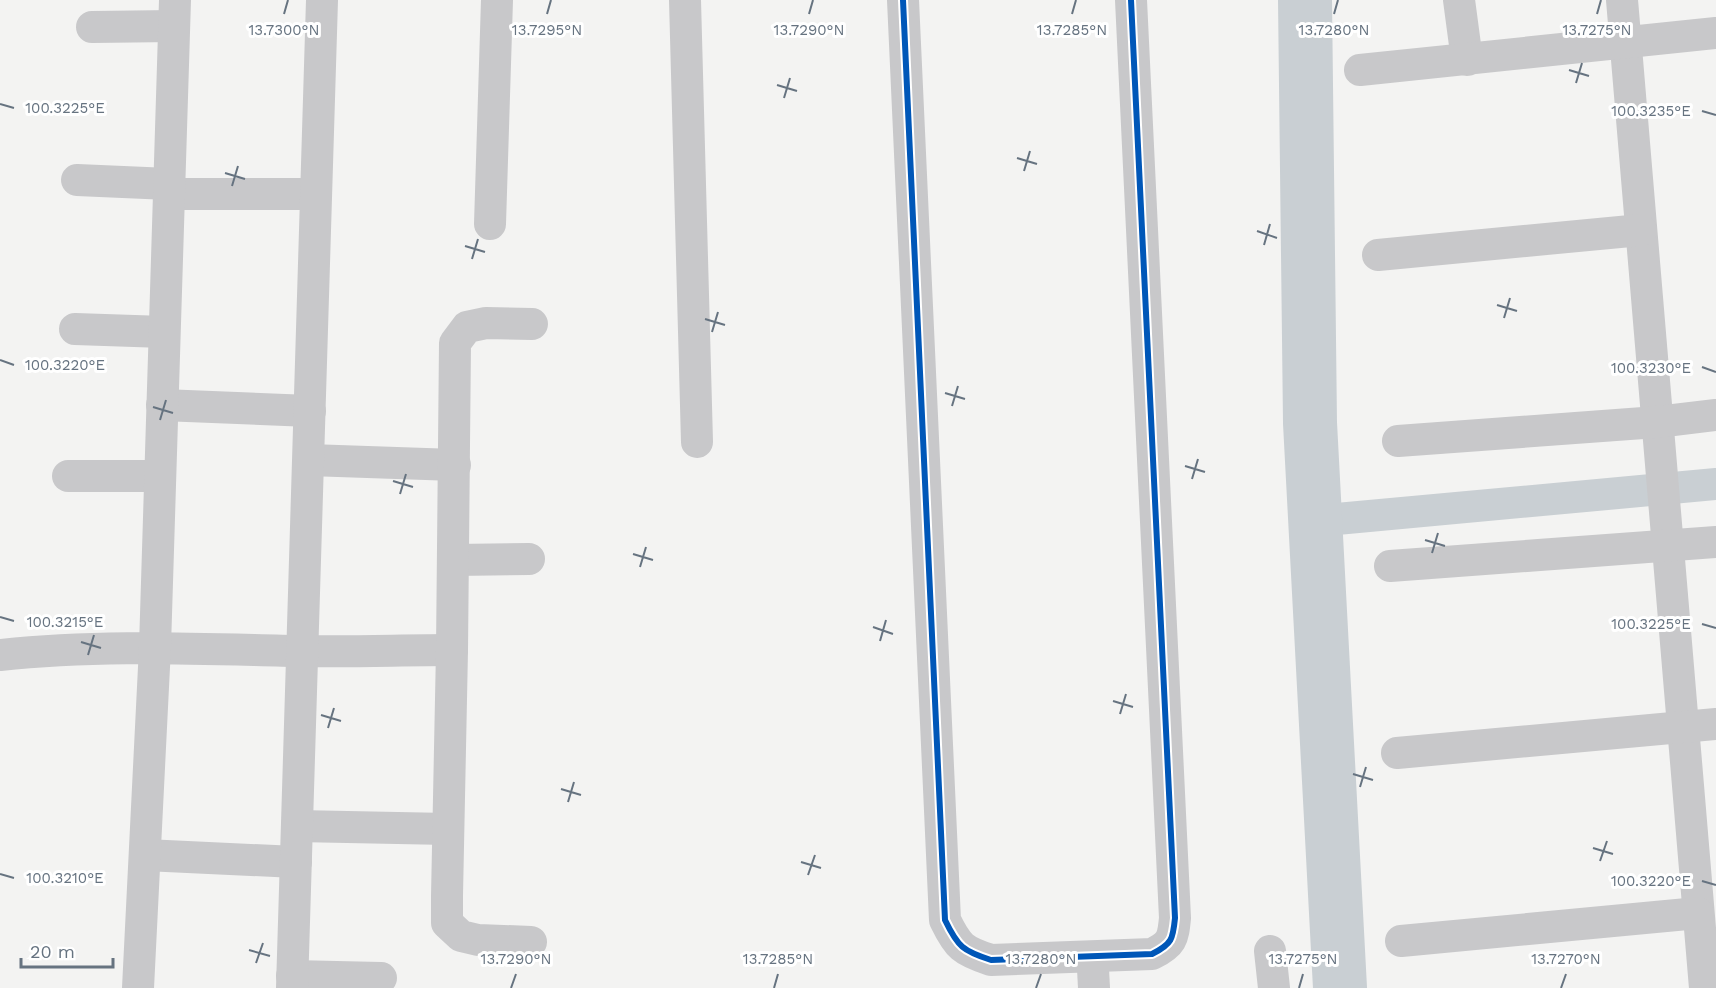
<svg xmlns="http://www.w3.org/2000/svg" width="1716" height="988" font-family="'Work Sans',sans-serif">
  <rect width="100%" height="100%" fill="#f3f3f2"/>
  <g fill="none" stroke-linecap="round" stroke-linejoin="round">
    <!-- canal -->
    <polyline stroke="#c9cfd3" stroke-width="32" points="1315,521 1716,484"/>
    <!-- river -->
    <polyline stroke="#c9cfd3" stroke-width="54" points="1305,0 1310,423 1340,988"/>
    <!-- minor -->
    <g stroke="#c8c8ca" stroke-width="32">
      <polyline points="685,0 697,442"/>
      <path d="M903,0l42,920c13,27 18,31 46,40l161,-6c20,-10 21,-15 23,-36l-44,-918"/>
      <polyline points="1459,0 1467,60"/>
      <polyline points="1622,0 1705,988"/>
      <polyline points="92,27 174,26"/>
      <polyline points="1360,70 1716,33"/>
      <polyline points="77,180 169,184"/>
      <polyline points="169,194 316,194"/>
      <polyline points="490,224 497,0"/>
      <polyline points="1378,255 1641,230"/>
      <polyline points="75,329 164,332"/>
      <polyline points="162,405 310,411"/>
      <polyline points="1398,441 1657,422 1716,415"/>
      <polyline points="309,460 455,465"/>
      <polyline points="68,476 160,476"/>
      <polyline points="454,560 529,559"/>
      <polyline points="1390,566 1716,542"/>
      <path d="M0,655c100,-11 201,-6 302,-4 50,1 100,-1 150,-1"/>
      <polyline points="1397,753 1716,724"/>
      <polyline points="297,826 448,829"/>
      <polyline points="145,855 296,862"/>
      <polyline points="1401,941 1698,913"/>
      <polyline points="531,942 478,940 461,936 447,923 447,896 452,650 455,343 467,327 486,323 532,324"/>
      <polyline points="1270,951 1274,988"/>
      <polyline points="1093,969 1094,988"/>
      <polyline points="292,976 381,978"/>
      <polyline points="138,988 155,647 175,0"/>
      <polyline points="292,988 322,0"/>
    </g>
    <!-- cycleway casing -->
    <g stroke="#fff" stroke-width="10">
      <path id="cycleway" d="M903,0l42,920c13,27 18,31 46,40l161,-6c20,-10 21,-15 23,-36l-44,-918"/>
    </g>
    <!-- cycleway -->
    <use href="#cycleway" stroke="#0057b8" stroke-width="6"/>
  </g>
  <!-- ticks -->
  <path fill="none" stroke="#667380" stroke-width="2" d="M284,14l4,-14M547,14l4,-14M809,14l4,-14M1072,14l4,-14M1334,14l4,-14M1597,14l4,-14M1569,70l20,6M1576,83l6,-20M777,85l20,6M784,98l6,-20M0,104l14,4M1702,111l14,4M1017,158l20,6M1024,171l6,-20M225,173l20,6M232,186l6,-20M1257,231l20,7M1264,245l6,-21M465,246l20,6M472,259l6,-20M1497,305l20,6M1504,318l6,-20M705,319l20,6M712,332l6,-20M0,360l14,5M1702,367l14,5M945,393l20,6M952,406l6,-20M153,407l20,6M160,420l6,-20M1185,466l20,6M1192,479l6,-20M393,481l20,6M400,494l6,-20M1425,540l20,6M1432,553l6,-20M633,554l20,6M640,567l6,-20M0,617l14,4M1702,624l14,4M873,627l20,7M880,641l6,-21M81,642l20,6M88,655l6,-20M1113,701l20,6M1120,714l6,-20M321,715l20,6M328,728l6,-20M1353,774l20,6M1360,787l6,-20M561,789l20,6M568,802l6,-20M1593,848l20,6M1600,861l7,-20M801,862l20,6M0,874l14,4M808,875l7,-20M1702,881l14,4M249,950l21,6M256,963l7,-20M511,988l5,-14M774,988l4,-14M1036,988l5,-14M1299,988l4,-14M1561,988l5,-14"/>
  <g font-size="15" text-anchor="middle" fill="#667380" stroke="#fff" stroke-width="6" stroke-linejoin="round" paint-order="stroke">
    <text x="284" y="35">13.7300°N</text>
    <text x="547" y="35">13.7295°N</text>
    <text x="809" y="35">13.7290°N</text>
    <text x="1072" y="35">13.7285°N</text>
    <text x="1334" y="35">13.7280°N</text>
    <text x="1597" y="35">13.7275°N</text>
    <text x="65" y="113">100.3225°E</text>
    <text x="1651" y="116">100.3235°E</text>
    <text x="65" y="370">100.3220°E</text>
    <text x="1651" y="373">100.3230°E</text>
    <text x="65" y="627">100.3215°E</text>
    <text x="1651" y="629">100.3225°E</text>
    <text x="65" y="883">100.3210°E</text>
    <text x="1651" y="886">100.3220°E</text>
    <text x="516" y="964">13.7290°N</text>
    <text x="778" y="964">13.7285°N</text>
    <text x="1041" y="964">13.7280°N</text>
    <text x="1303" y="964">13.7275°N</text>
    <text x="1566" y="964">13.7270°N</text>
  </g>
  <!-- scale -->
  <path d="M21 958v9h92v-9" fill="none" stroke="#667380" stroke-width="3"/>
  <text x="30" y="958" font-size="18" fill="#667380" stroke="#ffffff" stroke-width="4.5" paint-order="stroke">20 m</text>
</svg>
